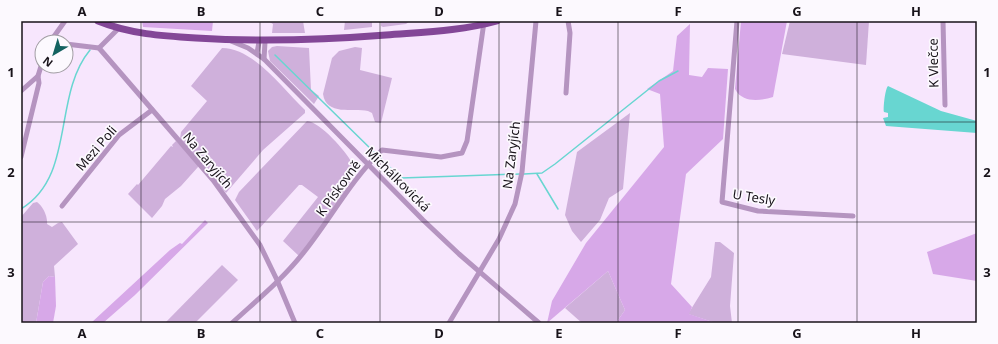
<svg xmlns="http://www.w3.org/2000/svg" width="998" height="344" font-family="'Noto Sans',sans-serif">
  <rect width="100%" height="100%" fill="#f7e6fd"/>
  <!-- green -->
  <g fill="#cfb0db">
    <polygon points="268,21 303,21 305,33 272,33 273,24"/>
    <polygon points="345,21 372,21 372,27 344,30"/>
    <polygon points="381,21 410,21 406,24 383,27 381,26"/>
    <polygon points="790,21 869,21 866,65 782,54"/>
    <polygon points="277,46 309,48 311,90 319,96 314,104 270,61 268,51 272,47"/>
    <path d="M355,47l7,1 -2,22 32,8 -11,45 -6,-1 -3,-9 -4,-2c-15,-3 -42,5 -45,-17l9,-36 7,-7z"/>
    <path d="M222,48c32,0 61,41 83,62v3l-42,37 -37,43 -46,-54 1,-7 26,-31 -16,-15z"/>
    <polygon points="630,113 623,189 609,198 600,220 581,242 572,231 565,215 577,152"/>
    <path d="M307,121c13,1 39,30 45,42 3,4 3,8 2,12l-21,35 -34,46 -16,-15 35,-44 -16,-12h-3l-42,46 -22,-31 4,-8z"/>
    <polygon points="176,141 198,164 198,167 181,186 165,199 162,206 152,218 128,194 137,184 138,185 171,146 173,147 172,145"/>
    <path d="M37,202c6,4 11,15 10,22l5,3 6,-4 4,-1 16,22 -24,22 1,11 -6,-1 -6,6 -7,41h-15v-106l12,-14z"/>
    <polygon points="715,242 720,242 734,253 730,306 732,323 716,323 688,314 711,277"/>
    <polygon points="222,265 238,280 195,323 165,323"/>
    <polygon points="608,271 625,310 616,323 582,323 565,308"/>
  </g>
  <!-- forest -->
  <g fill="#d7a8e8">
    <polygon points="142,21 213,21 212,31 143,27"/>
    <path d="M741,21h46l-14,76c-13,4 -31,6 -38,-8z"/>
    <polygon points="690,24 689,75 702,77 708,68 728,69 723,139 686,174 671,284 692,307 689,314 716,323 616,323 625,310 608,271 547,323 552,301 586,243 664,147 660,94 647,89 673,71 677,36"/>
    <polygon points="205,220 208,223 135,295 103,323 91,323 170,250 180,243 182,244"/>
    <polygon points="977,233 977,281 933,274 927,252"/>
    <polygon points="49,276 55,277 56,306 53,323 36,323 43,282"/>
  </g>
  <!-- water -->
  <path fill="#68d6d1" d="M888,86l53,25 36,10v12l-91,-7 -3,-8 5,-1v-4l-4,-1c-1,-3 1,-23 4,-26z"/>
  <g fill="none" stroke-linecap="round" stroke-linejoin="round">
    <!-- stream -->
    <g stroke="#68d6d1" stroke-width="1.5">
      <polyline points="275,55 376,154"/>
      <polyline points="379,157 401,178 520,174"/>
      <polyline points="524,174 542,173 555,164 659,81 678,71"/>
      <polyline points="537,174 558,209"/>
      <path d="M21,209c55,-33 31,-113 69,-159"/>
    </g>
    <!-- minor -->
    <g stroke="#b594c0" stroke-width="5">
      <polyline points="737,21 722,202 758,211 853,216"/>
      <polyline points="943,21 945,105"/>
      <polyline points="119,28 99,48 213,180 260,245 277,280 295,323"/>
      <polyline points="231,41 248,48 264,59 423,220 459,254 539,323"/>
      <polyline points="50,42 65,21"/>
      <polyline points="66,44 99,48"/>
      <polyline points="257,53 259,42"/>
      <polyline points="264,59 265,42"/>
      <polyline points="21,91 38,76 42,63"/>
      <polyline points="566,93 570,33 568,21"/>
      <polyline points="21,157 39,83 38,76"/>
      <polyline points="62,206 119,135 152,110"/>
      <path d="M232,323c25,-23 51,-44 72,-71 27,-34 47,-72 78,-102l59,7 21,-4 5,-12 17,-119"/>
      <polyline points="449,323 499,239 515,204 522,172 536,21"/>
    </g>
    <!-- major -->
    <path stroke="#834797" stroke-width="7" d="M98,21c32,13 64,15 98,17 65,4 126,2 190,-3 37,-3 75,-4 111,-14"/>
  </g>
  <!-- grid -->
  <path fill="none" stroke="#18131a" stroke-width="1" stroke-opacity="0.55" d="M141,21v302M260,21v302M380,21v302M499,21v302M618,21v302M738,21v302M857,21v302M21,122h956M21,222h956"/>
  <g text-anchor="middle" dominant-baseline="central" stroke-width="3.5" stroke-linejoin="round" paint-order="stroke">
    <!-- street labels -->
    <g font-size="13" fill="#18131a" stroke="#fcf9fe">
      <text transform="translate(933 63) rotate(-91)">K Vlečce</text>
      <text transform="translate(96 148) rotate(-49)">Mezi Poli</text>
      <text transform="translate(511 155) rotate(-83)">Na Zaryjích</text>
      <text transform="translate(208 160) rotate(50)">Na Zaryjích</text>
      <text transform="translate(398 179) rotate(45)">Michálkovická</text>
      <text transform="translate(338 188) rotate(-54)">K Pískovně</text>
      <text transform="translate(754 197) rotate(9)">U Tesly</text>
    </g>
  </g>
  <!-- border -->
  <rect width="998" height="344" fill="none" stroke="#fcf9fe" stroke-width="44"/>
  <!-- north arrow -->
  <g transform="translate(54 54) rotate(218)"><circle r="19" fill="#fcf9fe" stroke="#a19da3"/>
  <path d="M0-3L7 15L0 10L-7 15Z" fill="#136260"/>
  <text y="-6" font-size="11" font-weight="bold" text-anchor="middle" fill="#18131a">N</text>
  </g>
  <rect x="22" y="22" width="954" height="300" fill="none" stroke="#18131a" stroke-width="1.5"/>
  <g font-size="13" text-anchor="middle" font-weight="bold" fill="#18131a">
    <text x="82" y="16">A</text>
    <text x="201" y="16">B</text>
    <text x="320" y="16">C</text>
    <text x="439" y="16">D</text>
    <text x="559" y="16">E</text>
    <text x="678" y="16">F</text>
    <text x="797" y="16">G</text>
    <text x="916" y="16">H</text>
    <text x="11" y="77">1</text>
    <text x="987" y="77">1</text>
    <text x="11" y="177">2</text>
    <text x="987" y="177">2</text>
    <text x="11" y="277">3</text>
    <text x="987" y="277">3</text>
    <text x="82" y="338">A</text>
    <text x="201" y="338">B</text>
    <text x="320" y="338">C</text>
    <text x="439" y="338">D</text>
    <text x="559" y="338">E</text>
    <text x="678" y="338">F</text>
    <text x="797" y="338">G</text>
    <text x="916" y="338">H</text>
  </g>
</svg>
